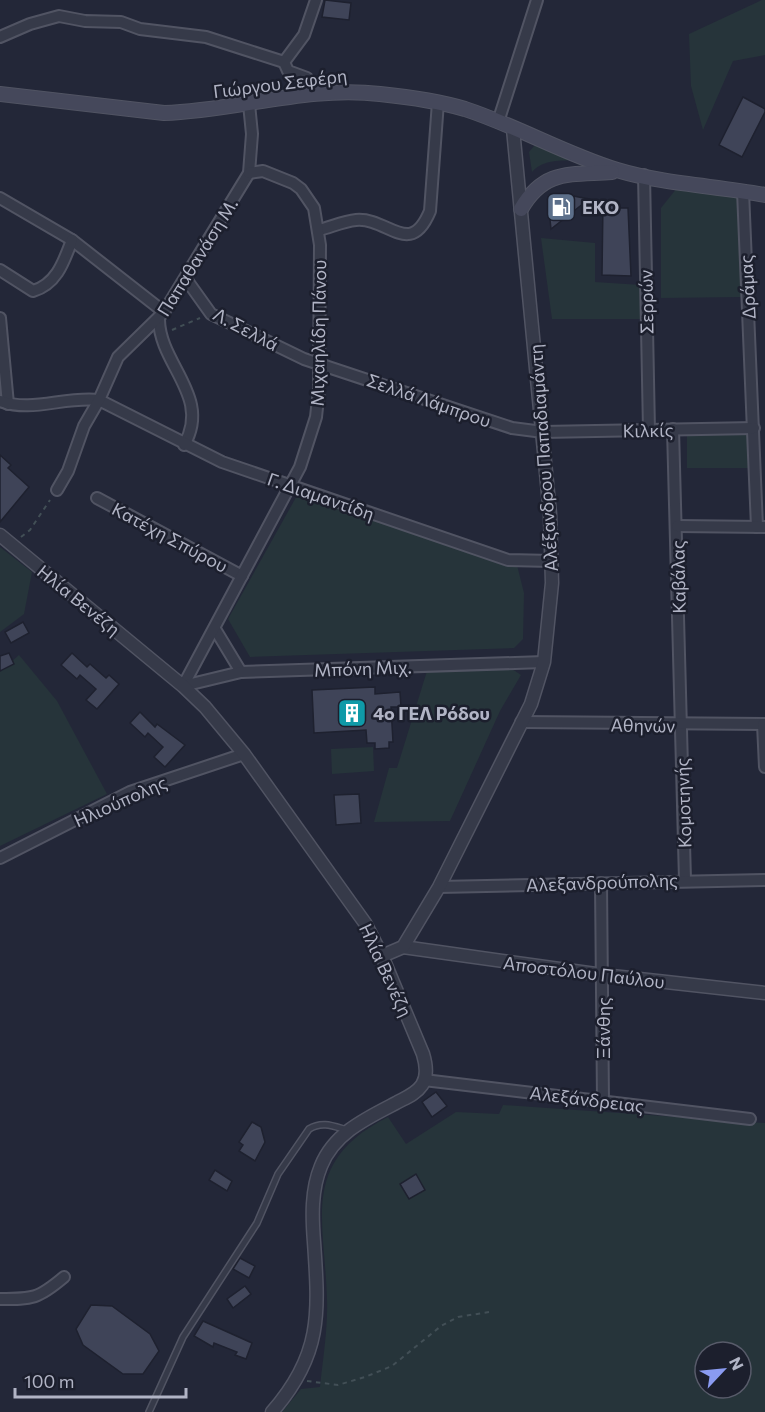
<svg xmlns="http://www.w3.org/2000/svg" width="765" height="1412" font-family="Commissioner,sans-serif">
  <rect width="100%" height="100%" fill="#232738"/>
  <!-- green -->
  <g fill="#26343a" fill-rule="evenodd">
    <polygon points="762,0 765,0 765,55 733,61 703,130 691,86 689,34"/>
    <path d="M535,145h8l34,15c-16,1 -34,-1 -45,12l-3,-20z"/>
    <polygon points="677,188 739,197 742,297 661,298 661,208"/>
    <polygon points="541,238 595,243 595,282 641,285 640,319 552,319"/>
    <rect x="687" y="432" width="61" height="36"/>
    <polygon points="299,492 517,565 524,593 523,639 514,648 250,657 228,619"/>
    <polygon points="0,547 32,572 24,614 0,632"/>
    <polygon points="19,655 57,701 107,794 0,846 0,672"/>
    <polygon points="506,665 521,675 500,711 450,821 374,822 389,768 397,768 427,671"/>
    <polygon points="373,747 374,771 332,774 331,749"/>
    <path d="M503,1105l262,18v289h-483l19,-23 19,-2c3,-29 8,-59 7,-87 -2,-81 -28,-138 61,-183l18,27 50,-32 43,2zM705,1352h36v36h-36z"/>
  </g>
  <!-- building -->
  <g fill="#3f4458" stroke="#1e212f" stroke-width="1.5">
    <polygon points="325,0 351,3 349,20 322,17"/>
    <polygon points="743,97 765,109 765,112 742,157 719,145"/>
    <polygon points="563,194 589,199 551,229 549,210 552,202"/>
    <polygon points="603,202 617,202 617,208 628,208 631,276 602,275"/>
    <polygon points="0,455 11,465 8,468 29,487 0,522"/>
    <polygon points="23,622 29,633 11,643 5,632"/>
    <polygon points="9,653 14,664 0,671 0,656"/>
    <polygon points="72,653 87,667 90,664 106,678 109,675 119,684 97,709 86,700 96,689 80,675 77,679 61,665"/>
    <polygon points="375,687 375,694 400,692 401,707 391,707 393,742 389,742 389,748 375,749 375,743 367,743 366,730 314,733 312,690"/>
    <polygon points="140,712 155,727 157,724 185,745 165,767 154,757 163,747 148,733 145,737 130,723"/>
    <polygon points="359,794 361,823 336,825 334,795"/>
    <polygon points="436,1092 447,1106 432,1117 422,1102"/>
    <polygon points="252,1122 261,1127 265,1142 255,1161 239,1151 243,1145 239,1142"/>
    <polygon points="215,1170 232,1181 227,1191 209,1180"/>
    <polygon points="416,1174 425,1190 409,1199 400,1184"/>
    <polygon points="240,1258 255,1266 249,1278 233,1269"/>
    <polygon points="245,1286 251,1294 233,1308 227,1299"/>
    <polygon points="91,1305 112,1306 150,1334 159,1351 143,1374 123,1374 83,1345 76,1329"/>
    <polygon points="203,1321 252,1343 246,1359 235,1355 237,1352 214,1343 213,1347 194,1336"/>
  </g>
  <g fill="none" stroke-linecap="round" stroke-linejoin="round">
    <!-- service casing -->
    <g stroke="#515463" stroke-width="8">
      <path id="service" d="M149,1412l34,-75 74,-114 21,-49 31,-45c13,-8 24,-3 38,1"/>
    </g>
    <!-- minor casing -->
    <g stroke="#515463" stroke-width="14">
      <g id="minor">
        <polyline points="0,37 30,24 59,16 85,21 121,22 140,29 206,37 284,62"/>
        <polyline points="312,93 307,78 288,71 284,62 304,35 316,0"/>
        <polyline points="498,122 537,0"/>
        <polyline points="644,175 649,430"/>
        <polyline points="743,191 757,527"/>
        <polyline points="0,198 72,240 164,312"/>
        <path d="M319,230c12,-3 25,-9 37,-10 32,-3 54,39 74,-9l8,-109"/>
        <path d="M0,270l33,21c24,-7 31,-30 39,-51"/>
        <polyline points="186,279 211,314 304,359 512,428 543,432 754,428"/>
        <polyline points="0,318 8,404"/>
        <path d="M159,320c1,45 53,77 25,125"/>
        <path d="M0,401c32,12 64,-5 99,-1l123,62 286,98 44,1"/>
        <polyline points="673,429 685,880"/>
        <polyline points="57,490 68,471 84,426 99,400 118,357 164,312 249,173 252,134 249,104"/>
        <polyline points="97,498 242,576"/>
        <polyline points="677,526 765,527"/>
        <polyline points="215,629 241,672"/>
        <polyline points="183,686 300,467 316,417 319,389 320,245 314,208 301,189 293,183 263,171 249,173"/>
        <polyline points="183,686 241,672 544,662"/>
        <polyline points="521,722 765,724"/>
        <polyline points="763,724 765,767"/>
        <polyline points="0,858 130,792 244,754"/>
        <polyline points="601,883 603,1101"/>
        <polyline points="439,887 765,880"/>
        <polyline points="424,1080 750,1119"/>
        <path d="M0,1299c33,0 38,0 64,-22"/>
      </g>
    </g>
    <!-- tertiary casing -->
    <g stroke="#515463" stroke-width="15">
      <g id="tertiary">
        <path d="M0,535l183,151 22,21 39,47 121,169 17,33 41,98c3,10 5,22 -1,31 -6,9 -17,13 -26,18 -29,15 -62,30 -75,63 -10,24 -9,51 -7,76 5,72 8,113 -42,170"/>
        <polyline points="403,947 603,975 765,993"/>
        <polyline points="382,956 403,947 439,887 531,704 544,662 552,583 550,514 513,129"/>
      </g>
    </g>
    <!-- secondary casing -->
    <g stroke="#515463" stroke-width="16">
      <g id="secondary">
        <path d="M0,94l164,19c72,-2 144,-28 216,-19 29,3 58,7 85,15 52,17 100,45 152,61 46,14 100,16 148,25"/>
        <path d="M521,209c23,-40 49,-34 91,-37"/>
      </g>
    </g>
    <!-- path -->
    <g stroke="#424f56" stroke-width="2" stroke-dasharray="4.5 4.5" stroke-linecap="butt">
      <polyline points="172,330 200,318"/>
      <polyline points="21,537 30,530 50,500"/>
      <polyline points="307,1381 338,1385 365,1377 392,1366 441,1326 458,1317 489,1312"/>
    </g>
    <!-- service -->
    <use href="#service" stroke="#363a49" stroke-width="5"/>
    <!-- minor -->
    <use href="#minor" stroke="#363a49" stroke-width="10"/>
    <!-- tertiary -->
    <use href="#tertiary" stroke="#363a49" stroke-width="12"/>
    <!-- secondary -->
    <use href="#secondary" stroke="#45485b" stroke-width="14"/>
  </g>
  <!-- icons -->
  <defs>
    <g id="fuel-square" transform="scale(1.5)"><rect x="-9" y="-9" width="18" height="18" rx="4" fill="#5c6f8a" stroke="#1c1f2d"/><path d="M-5.5-6h7V0h2V4h1.3V-2.5L3-4.5l.8-.8L6-3V5H2.5V1h-1V6h-7ZM-4.2-4.7v3.2H.2V-4.7Z" fill="#fff"/></g>
    <g id="building-square" transform="scale(1.5)"><rect x="-9" y="-9" width="18" height="18" rx="4" fill="#0f9aa8" stroke="#1c1f2d"/><path d="M-4-6H4V6H1V3H-1V6H-4ZM-2.5-4.3h1.7v1.8h-1.7ZM.8-4.3h1.7v1.8H.8ZM-2.5-1h1.7V.8h-1.7ZM.8-1h1.7V.8H.8Z" fill="#fff"/></g>
  </defs>
  <g fill-rule="evenodd">
    <use href="#fuel-square" x="561" y="207"/>
    <use href="#building-square" x="352" y="713"/>
  </g>
  <g text-anchor="middle" dominant-baseline="central" stroke-width="5" stroke-linejoin="round" paint-order="stroke">
    <!-- street labels -->
    <g font-size="18" fill="#b1b4c5" stroke="#1c1f2d">
      <text transform="translate(280 83) rotate(-7)">Γιώργου Σεφέρη</text>
      <text transform="translate(197 257) rotate(-58)">Παπαθανάση Μ.</text>
      <text transform="translate(747 287) rotate(-93)">Δράμας</text>
      <text transform="translate(646 302) rotate(-91)">Σερρών</text>
      <text transform="translate(246 329) rotate(28)">Λ. Σελλά</text>
      <text transform="translate(318 333) rotate(-89)">Μιχαηλίδη Πάνου</text>
      <text transform="translate(429 400) rotate(19)">Σελλά Λάμπρου</text>
      <text transform="translate(648 430) rotate(-1)">Κιλκίς</text>
      <text transform="translate(543 458) rotate(-94)">Αλέξανδρου Παπαδιαμάντη</text>
      <text transform="translate(321 496) rotate(19)">Γ. Διαμαντίδη</text>
      <text transform="translate(170 537) rotate(28)">Κατέχη Σπύρου</text>
      <text transform="translate(678 577) rotate(-91)">Καβάλας</text>
      <text transform="translate(79 600) rotate(39)">Ηλία Βενέζη</text>
      <text transform="translate(363 668) rotate(-2)">Μπόνη Μιχ.</text>
      <text transform="translate(643 725) rotate(1)">Αθηνών</text>
      <text transform="translate(120 801) rotate(-24)">Ηλιούπολης</text>
      <text transform="translate(683 803) rotate(-92)">Κομοτηνής</text>
      <text transform="translate(602 882) rotate(-2)">Αλεξανδρούπολης</text>
      <text transform="translate(386 970) rotate(65)">Ηλία Βενέζη</text>
      <text transform="translate(584 972) rotate(7)">Αποστόλου Παύλου</text>
      <text transform="translate(603 1028) rotate(-90)">Ξάνθης</text>
      <text transform="translate(587 1099) rotate(7)">Αλεξάνδρειας</text>
    </g>
    <!-- poi labels -->
    <g font-size="18" font-weight="bold" fill="#b1b4c5" stroke="#1c1f2d" text-anchor="start">
      <text x="582" y="207">EKO</text>
      <text x="373" y="713">4ο ΓΕΛ Ρόδου</text>
    </g>
  </g>
  <!-- north arrow -->
  <g transform="translate(723 1370) rotate(64)"><circle r="28" fill="#1c1f2d" stroke="#585b6a" stroke-width="1.5"/>
  <path d="M0-4.5L10 22L0 15L-10 22Z" fill="#8a9bf1"/>
  <text y="-9" font-size="16" font-weight="bold" text-anchor="middle" fill="#b1b4c5">N</text>
  </g>
  <!-- scale -->
  <path d="M15 1388v9h171v-9" fill="none" stroke="#b1b4c5" stroke-width="3"/>
  <text x="24" y="1388" font-size="18" fill="#b1b4c5" stroke="#1c1f2d" stroke-width="4.5" paint-order="stroke">100 m</text>
</svg>
